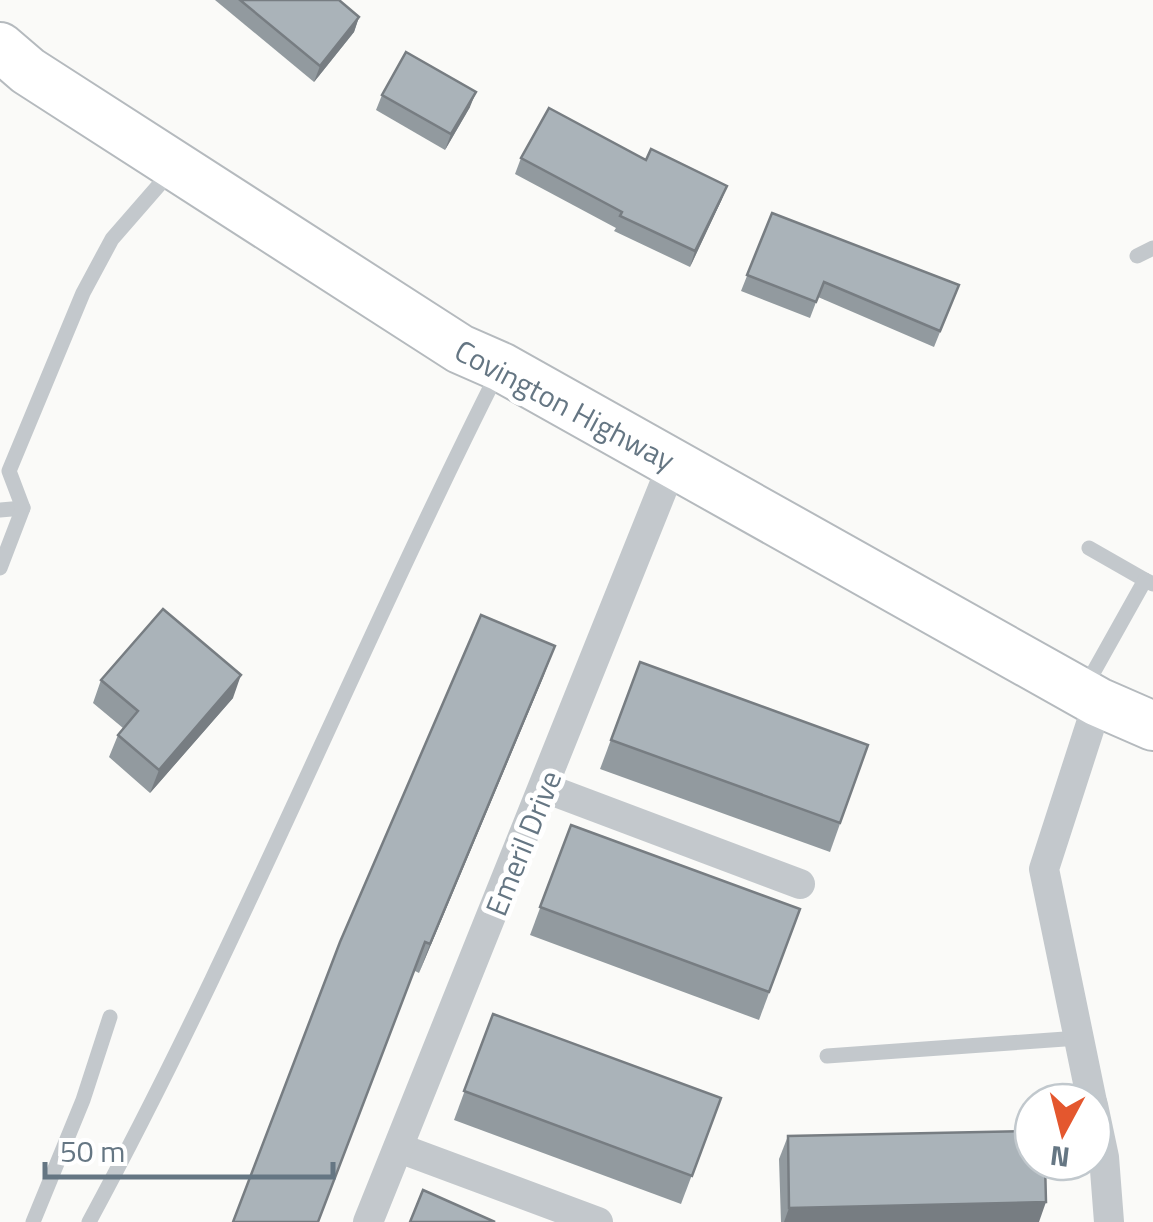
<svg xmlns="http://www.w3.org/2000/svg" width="1153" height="1222" font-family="'Titillium Web',sans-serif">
  <rect width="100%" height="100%" fill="#fafaf8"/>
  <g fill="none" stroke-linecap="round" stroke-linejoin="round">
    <!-- primary casing -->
    <g stroke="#b5babe" stroke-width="52">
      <polyline id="primary" points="0,47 28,71 460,349 501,367 1098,702 1153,726"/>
    </g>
    <!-- lane -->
    <g stroke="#c3c8cc" stroke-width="15">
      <polyline points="1137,256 1153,248"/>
      <polyline points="0,510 23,508"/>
      <polyline points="1089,548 1145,580"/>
      <polyline points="0,568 23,508 9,471 83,293 112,239 173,169"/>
      <polyline points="1084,689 1145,580 1153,584"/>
      <polyline points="827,1056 1079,1038"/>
      <polyline points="33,1222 83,1100 110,1017"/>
      <path d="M89,1222c150,-277 268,-570 410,-852"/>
    </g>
    <!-- street -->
    <g stroke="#c3c8cc" stroke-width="30">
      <polyline points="545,788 800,884"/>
      <polyline points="1092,1102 1044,869 1098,702"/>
      <polyline points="1093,1105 1104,1157 1109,1222"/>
      <polyline points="399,1148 598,1222"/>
      <polyline points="368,1222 673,463"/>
    </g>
    <!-- primary -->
    <use href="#primary" stroke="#fff" stroke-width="48"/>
  </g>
  <!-- wall -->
  <g fill="#929a9f">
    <polygon points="215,0 339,0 359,17 354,32 314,82"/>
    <polygon points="382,95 470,107 445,150 376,110"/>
    <polygon points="521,158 646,160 727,186 721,201 690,267 614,231 616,228 515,174"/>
    <polygon points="772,213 959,285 934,347 818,297 810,318 741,291"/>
    <polygon points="640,662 868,745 830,852 600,769"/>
    <polygon points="544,675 419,973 415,971 233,1222"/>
    <polygon points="101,680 233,698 150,793 109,757 118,735 123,728 93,703"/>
    <polygon points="571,825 800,909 759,1020 530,935"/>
    <polygon points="493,1014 721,1098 681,1204 454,1120"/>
    <polygon points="788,1136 1039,1222 781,1222 779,1159"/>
  </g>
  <!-- shaded-wall -->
  <g fill="#777d82">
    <polygon points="359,17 354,32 314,82 320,66"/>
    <polygon points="476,92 470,107 445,150 451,134"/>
    <polygon points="727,186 721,201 690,267 695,251"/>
    <polygon points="555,646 544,675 419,973 430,944"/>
    <polygon points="241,675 233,698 150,793 159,770"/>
    <polygon points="1046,1202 1039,1222 784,1222 789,1208"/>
  </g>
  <!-- building -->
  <g fill="#aab3b9" stroke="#777d82" stroke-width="2.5">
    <polygon points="240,0 339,0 359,17 320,66"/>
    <polygon points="406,52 476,92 451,134 382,95"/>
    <polygon points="549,108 646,160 651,149 727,186 695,251 620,216 622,212 521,158"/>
    <polygon points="772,213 959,285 940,331 824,282 816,302 747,275"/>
    <polygon points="163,609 241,675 159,770 118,735 138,711 101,680"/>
    <polygon points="481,615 555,646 430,944 425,942 318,1222 233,1222 340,942"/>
    <polygon points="640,662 868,745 840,823 611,740"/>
    <polygon points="571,825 800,909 769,992 540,907"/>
    <polygon points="493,1014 721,1098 692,1176 464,1091"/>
    <polygon points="1033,1131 1033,1162 1045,1162 1046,1202 789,1208 788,1136"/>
    <polygon points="423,1190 495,1222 410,1222"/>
  </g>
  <g text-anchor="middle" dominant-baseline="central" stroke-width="10" stroke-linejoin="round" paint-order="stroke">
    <!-- street labels -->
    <g font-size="30" fill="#657683" stroke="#fff">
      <text transform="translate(565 405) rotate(28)">Covington Highway</text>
      <text transform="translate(523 843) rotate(-68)">Emeril Drive</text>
    </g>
  </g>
  <!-- north arrow -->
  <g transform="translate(1063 1132) rotate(187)"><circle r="48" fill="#ffffff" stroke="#c1c8cd" stroke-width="2.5"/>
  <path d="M0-8L18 38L0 25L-18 38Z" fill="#e4572e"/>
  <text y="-15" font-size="28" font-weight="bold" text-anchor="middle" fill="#657683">N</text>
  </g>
  <!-- scale -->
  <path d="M45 1162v15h288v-15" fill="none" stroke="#657683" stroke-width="5"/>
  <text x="60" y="1162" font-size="30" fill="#657683" stroke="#ffffff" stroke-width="8" paint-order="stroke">50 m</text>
</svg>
